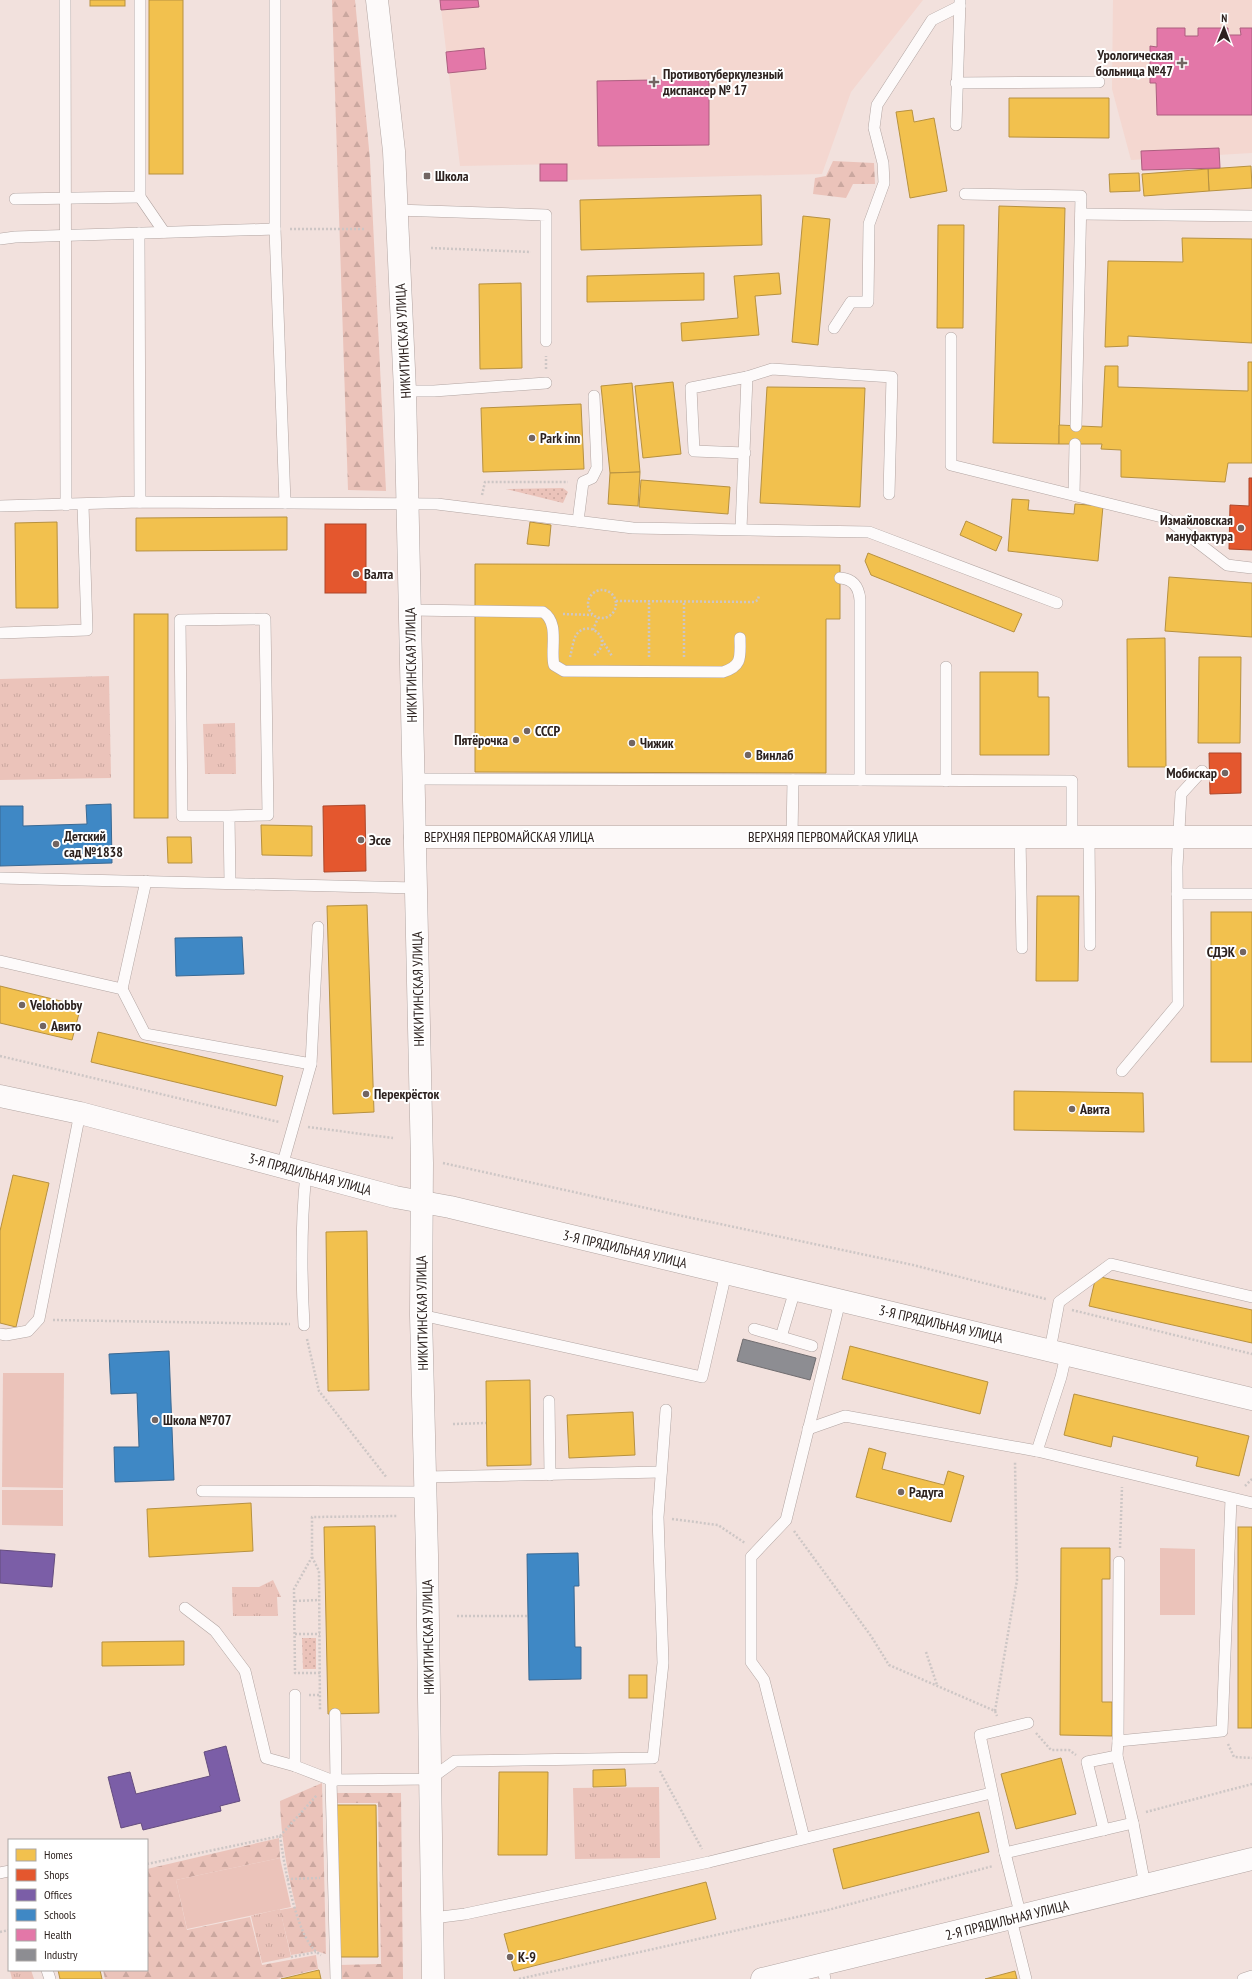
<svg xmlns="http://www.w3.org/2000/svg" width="1252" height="1979" font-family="'PT Sans Narrow',sans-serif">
  <defs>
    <pattern id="grass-dots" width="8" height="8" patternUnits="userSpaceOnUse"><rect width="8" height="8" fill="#ebc3ba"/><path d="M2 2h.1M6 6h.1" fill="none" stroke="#caa79f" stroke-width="1.8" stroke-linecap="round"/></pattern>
    <pattern id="forest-firs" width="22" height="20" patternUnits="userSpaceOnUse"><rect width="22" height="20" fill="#ebc3ba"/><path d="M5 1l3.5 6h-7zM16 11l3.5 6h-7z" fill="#caa79f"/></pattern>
    <pattern id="park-tufts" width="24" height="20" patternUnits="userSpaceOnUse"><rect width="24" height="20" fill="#ebc3ba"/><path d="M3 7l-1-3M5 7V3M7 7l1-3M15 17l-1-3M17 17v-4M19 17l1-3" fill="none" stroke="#caa79f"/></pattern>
  </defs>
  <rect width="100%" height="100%" fill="#f2e1dd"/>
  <!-- built -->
  <g fill="#f4d7d0">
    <polygon points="440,0 923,0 851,92 822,174 568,180 567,164 460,166"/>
    <polygon points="1113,0 1252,0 1252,153 1131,160 1112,89"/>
  </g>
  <!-- grass -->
  <g fill="url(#grass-dots)">
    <polygon points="563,488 568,492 563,503 506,489"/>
    <polygon points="302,1638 316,1638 316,1669 303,1669"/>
  </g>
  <!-- forest -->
  <g fill="url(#forest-firs)">
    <polygon points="332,0 355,0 370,160 386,491 348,490"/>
    <polygon points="833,161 874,163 875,184 853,184 846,198 813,194 815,178 826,176"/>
    <path d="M322,1783l4,171 -10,-3 -25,4 -11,-45 16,-3c-9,-36 -15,-69 -16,-106z"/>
    <polygon points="335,1793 401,1793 403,1979 340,1979 338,1965 381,1964 378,1803 335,1803"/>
    <polygon points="279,1838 280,1858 176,1880 187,1930 250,1917 262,1965 316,1955 318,1969 277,1979 105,1979 103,1970 147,1970 147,1869"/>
  </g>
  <!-- park -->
  <g fill="url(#park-tufts)">
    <polygon points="109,676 111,778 0,780 0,679"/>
    <polygon points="235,723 236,774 205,774 203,724"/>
    <polygon points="273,1580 281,1597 277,1597 278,1616 233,1616 232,1587 259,1587"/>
    <polygon points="659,1787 660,1858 575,1859 573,1788"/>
    <polygon points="280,1909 291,1957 262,1963 251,1916"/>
    <polygon points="15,1970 31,1970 34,1979 12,1979 10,1971"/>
  </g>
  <!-- garden -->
  <g fill="#ebc3ba">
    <polygon points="3,1373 64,1373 63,1488 2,1487"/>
    <polygon points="2,1490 63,1490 63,1526 2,1525"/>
    <polygon points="1160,1548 1195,1549 1195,1615 1160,1615"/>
    <polygon points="280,1858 291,1907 187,1929 176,1880"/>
  </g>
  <!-- homes -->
  <g fill="#f2c14e" stroke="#b79140">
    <rect x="90" y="0" width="35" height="6"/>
    <rect x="149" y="0" width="34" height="174"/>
    <polygon points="1009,98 1109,98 1109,138 1009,137"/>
    <polygon points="912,110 914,122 934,118 947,191 910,198 896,112"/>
    <polygon points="1251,166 1252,188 1209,191 1208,169"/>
    <polygon points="1208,169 1209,191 1144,196 1142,174"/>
    <polygon points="1139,173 1140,191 1110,192 1109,174"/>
    <polygon points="761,195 762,245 581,250 580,200"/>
    <polygon points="999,206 1065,208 1059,444 993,443"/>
    <polygon points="803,216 830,219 818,345 792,342"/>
    <polygon points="938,225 964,225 963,328 937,328"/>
    <polygon points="1182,238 1252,239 1252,343 1128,336 1128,346 1105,347 1108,261 1183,262"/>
    <polygon points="704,273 704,300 587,302 587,276"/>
    <polygon points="779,273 781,294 755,296 759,335 682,341 681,323 738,318 734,276"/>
    <polygon points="521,283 522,368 480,369 479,284"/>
    <polygon points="1248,362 1252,362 1252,463 1228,463 1225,482 1121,477 1121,450 1101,449 1102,444 1059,444 1059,425 1102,427 1105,366 1118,366 1118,387 1248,391"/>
    <polygon points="673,382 681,454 643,458 635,386"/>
    <polygon points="632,383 640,472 610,473 601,386"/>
    <polygon points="767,387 865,388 860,507 760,503"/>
    <polygon points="581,404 584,469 483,472 481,408"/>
    <polygon points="640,472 638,506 608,504 610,473"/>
    <polygon points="641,480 730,487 728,514 639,507"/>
    <polygon points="1012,499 1029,500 1028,510 1074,514 1075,504 1103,506 1098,561 1008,551"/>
    <polygon points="287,517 287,550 136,551 136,518"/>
    <polygon points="966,521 1002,537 996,551 960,535"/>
    <polygon points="57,522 58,608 16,608 15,523"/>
    <polygon points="530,522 551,525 549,546 527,544"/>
    <polygon points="868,553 1022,614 1014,632 871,575 865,561"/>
    <polygon points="475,564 840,565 840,619 826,619 826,773 475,772"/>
    <polygon points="1169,577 1252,583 1252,637 1165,631"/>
    <rect x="134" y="614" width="34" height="204"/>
    <polygon points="1165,638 1166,767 1128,767 1127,639"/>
    <polygon points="1199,657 1241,657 1240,743 1198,743"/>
    <polygon points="980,672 1038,672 1038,697 1049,697 1049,755 980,755"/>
    <polygon points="261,825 312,826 312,856 262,855"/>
    <polygon points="167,837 191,837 192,863 168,863"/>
    <polygon points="1037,896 1079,896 1078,981 1036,981"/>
    <polygon points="367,905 374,1112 333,1114 327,906"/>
    <rect x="1211" y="912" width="41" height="150"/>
    <polygon points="0,986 81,1006 72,1040 0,1023"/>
    <polygon points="98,1032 283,1076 276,1106 91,1062"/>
    <polygon points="1014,1091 1143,1093 1144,1132 1014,1130"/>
    <polygon points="13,1175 49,1183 16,1327 0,1323 0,1231"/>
    <polygon points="367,1231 369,1390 328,1391 326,1232"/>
    <polygon points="1096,1276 1252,1310 1252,1343 1089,1306"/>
    <polygon points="850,1346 988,1382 980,1414 842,1379"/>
    <polygon points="530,1380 531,1465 487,1466 486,1381"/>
    <polygon points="1074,1394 1249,1436 1239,1476 1196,1466 1198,1457 1113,1436 1111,1447 1064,1435"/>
    <polygon points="633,1412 635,1455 569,1458 567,1415"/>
    <polygon points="869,1448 886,1453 882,1469 944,1485 948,1471 964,1476 951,1522 856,1497"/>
    <polygon points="251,1503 253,1551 149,1557 147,1509"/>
    <polygon points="375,1526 379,1713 328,1714 324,1527"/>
    <rect x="1238" y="1527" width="14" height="201"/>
    <polygon points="1061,1548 1110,1548 1110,1579 1102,1579 1102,1702 1112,1702 1112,1736 1060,1735"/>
    <polygon points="184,1641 184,1665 102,1666 102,1642"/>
    <rect x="629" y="1675" width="18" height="23"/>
    <polygon points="1061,1758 1076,1814 1016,1829 1001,1774"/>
    <polygon points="625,1769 626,1786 593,1787 593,1770"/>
    <polygon points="499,1772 548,1772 547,1855 498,1855"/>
    <polygon points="336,1805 376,1805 378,1957 338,1957"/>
    <polygon points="979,1812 989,1852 843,1889 833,1849"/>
    <polygon points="706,1882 716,1919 514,1971 504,1934"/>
    <polygon points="58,1970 100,1970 102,1979 60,1979"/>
    <polygon points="319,1970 321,1979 281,1979"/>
    <polygon points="1015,1971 1017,1979 985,1979"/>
  </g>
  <!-- shops -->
  <g fill="#e4572e" stroke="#ad472a">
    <polygon points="1249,478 1252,478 1252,550 1229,549 1230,505 1249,506"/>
    <rect x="325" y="524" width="41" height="69"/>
    <polygon points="1209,753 1241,753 1241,793 1210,794"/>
    <polygon points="365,805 366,871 324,872 323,806"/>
  </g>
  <!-- offices -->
  <g fill="#7b5ea7" stroke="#644c7e">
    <polygon points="0,1550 55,1554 52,1587 0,1583"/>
    <polygon points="226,1746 240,1801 220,1806 221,1811 143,1830 141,1823 121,1828 108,1777 130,1772 136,1794 210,1776 204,1752"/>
  </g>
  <!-- schools -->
  <g fill="#3f88c5" stroke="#3a6993">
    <polygon points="111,804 112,863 0,866 0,806 23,806 23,826 87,824 86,805"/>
    <polygon points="242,937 244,974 176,976 175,938"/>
    <polygon points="169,1351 174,1480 115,1482 114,1447 139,1447 137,1393 111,1394 109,1354"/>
    <polygon points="578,1553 579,1586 574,1586 575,1647 581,1647 581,1679 529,1680 527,1554"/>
  </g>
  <!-- health -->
  <g fill="#e377a8" stroke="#ac5e7f">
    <polygon points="440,0 478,0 479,7 441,10"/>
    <polygon points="1157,28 1185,28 1185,36 1198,36 1198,28 1228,28 1228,35 1241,35 1240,28 1252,28 1252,115 1157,115 1156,83 1150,83 1150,46 1157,47"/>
    <polygon points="484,48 486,69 448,73 446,52"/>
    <polygon points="709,79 709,145 598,146 597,81"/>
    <polygon points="1219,148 1220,168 1142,170 1141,151"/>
    <rect x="540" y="164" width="27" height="17"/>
  </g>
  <!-- industry -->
  <polygon fill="#8d8d92" stroke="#706d70" points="743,1339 816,1358 810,1380 737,1361"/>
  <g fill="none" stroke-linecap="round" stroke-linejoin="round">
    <!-- service casing -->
    <g stroke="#b2a5a2" stroke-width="12">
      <g id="service">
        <polyline points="65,0 66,505"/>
        <polyline points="140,0 140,197 164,232"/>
        <polyline points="275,0 275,229 285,503"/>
        <polyline points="956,83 1099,82"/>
        <polyline points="956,125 960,1"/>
        <polyline points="965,194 1081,196 1076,426"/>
        <polyline points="15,199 140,197"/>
        <polyline points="396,210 546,215 546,341"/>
        <polyline points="1081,214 1252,216"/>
        <polyline points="139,233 140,502"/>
        <polyline points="0,239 15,237 275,229"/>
        <polyline points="834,328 851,302 868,302 869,224 884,183 883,163 874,128 877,105 932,20 960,6"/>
        <polyline points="951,338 951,465 1166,518 1227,565 1252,568"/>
        <polyline points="405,391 434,391 546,383"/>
        <polyline points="745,453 694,451 691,388 747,377"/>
        <polyline points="1074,495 1075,444"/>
        <polyline points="0,506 140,502 437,504 633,528 869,532 1057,603"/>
        <polyline points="578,521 583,482 592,478 597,468 594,396"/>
        <polyline points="741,529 747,377 772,369 892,377 889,494"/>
        <path d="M410,610l133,2c17,11 7,37 11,53l10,6 159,1c20,-6 17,-16 17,-34"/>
        <polyline points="0,633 87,630 83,505"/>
        <path d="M413,779l447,1v-180c-1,-12 -6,-21 -20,-22"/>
        <polyline points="860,780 1072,781 1072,838"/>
        <polyline points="946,781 946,667"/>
        <polyline points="229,816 268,815 265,619 180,620 182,816 229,816 230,883"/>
        <polyline points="792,836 793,780"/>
        <polyline points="1020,837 1022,948"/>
        <polyline points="1089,838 1090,945"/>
        <polyline points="0,878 415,888"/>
        <polyline points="1177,894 1252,894"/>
        <polyline points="0,961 122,989 145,1034 311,1064 318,927"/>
        <polyline points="122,989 146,881"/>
        <polyline points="1122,1071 1178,1004 1177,867 1181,794 1202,771"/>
        <polyline points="282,1166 311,1064"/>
        <polyline points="421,1315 702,1377 726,1273"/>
        <path d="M304,1325c-3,-51 -3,-102 2,-152"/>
        <polyline points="754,1329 812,1346"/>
        <polyline points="0,1334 6,1335 28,1331 39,1319 80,1113"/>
        <polyline points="781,1337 795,1290"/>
        <polyline points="1050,1350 1059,1302 1111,1264 1252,1297"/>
        <polyline points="1066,1355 1061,1377 1037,1451 1252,1503"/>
        <polyline points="549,1401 550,1475"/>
        <polyline points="808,1429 845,1416 1037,1451"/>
        <polyline points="426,1477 661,1472"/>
        <polyline points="202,1491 426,1492"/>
        <polyline points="1119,1562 1118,1741 1222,1731 1231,1499"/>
        <polyline points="185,1608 215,1631 245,1671 266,1758 295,1766"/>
        <polyline points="295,1695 295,1766 331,1780 430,1779 455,1761 653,1758 663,1663 658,1517 666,1410"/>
        <polyline points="335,1714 336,1780"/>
        <polyline points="1118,1741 1117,1756 1133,1823 1145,1885"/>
        <polyline points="331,1780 336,1979"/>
        <polyline points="1104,1830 1087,1762 1117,1756"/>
        <polyline points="804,1838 764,1680 751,1662 751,1557 786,1520 840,1301"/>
        <polyline points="1005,1853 1133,1823"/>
        <polyline points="0,1873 9,1871"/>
        <polyline points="1021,1917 1005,1853 980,1735 1028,1723"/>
        <polyline points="433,1918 465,1914 709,1862 991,1793"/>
        <polyline points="1011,1919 1026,1979"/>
        <polyline points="822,1965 825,1979"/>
        <polyline points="47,1970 50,1979"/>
        <polyline points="1243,1979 1252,1976"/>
      </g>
    </g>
    <!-- minor casing -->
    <g stroke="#b2a5a2" stroke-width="23">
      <polyline id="minor" points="415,837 1252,837"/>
    </g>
    <!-- tertiary casing -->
    <g stroke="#b2a5a2" stroke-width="23">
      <g id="tertiary">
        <polyline points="377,0 394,151 405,391 422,1163 421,1315 427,1555 433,1979"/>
        <polyline points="0,1096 80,1113 395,1197 450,1207 1252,1399"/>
        <polyline points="762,1979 1252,1859"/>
      </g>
    </g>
    <!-- path -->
    <g stroke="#cdc6c5" stroke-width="2.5" stroke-dasharray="2 2" stroke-linecap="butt">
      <polyline points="290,229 365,229"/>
      <polyline points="431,248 531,252"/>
      <polyline points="546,369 546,356"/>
      <polyline points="482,495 485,482 568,482"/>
      <circle cx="602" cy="604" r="14"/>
      <polyline points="616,601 754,602 758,600 759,595"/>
      <polyline points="563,614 592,615"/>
      <polyline points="593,630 598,618"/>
      <polyline points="602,640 612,656"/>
      <path d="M570,657c2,-7 3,-16 6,-22 13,-18 40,6 17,21"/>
      <polyline points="649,657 649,601"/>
      <polyline points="684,657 684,601"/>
      <polyline points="0,1056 279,1122"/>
      <polyline points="308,1127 393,1138"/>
      <polyline points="443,1163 673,1214 913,1265 1046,1299"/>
      <polyline points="1072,1310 1252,1354"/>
      <polyline points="53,1320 290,1324"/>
      <polyline points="307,1339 319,1391 387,1478"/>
      <polyline points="453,1424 486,1423"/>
      <polyline points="1245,1486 1252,1479"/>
      <polyline points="672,1519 718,1525 745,1543"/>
      <polyline points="794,1531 871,1636 889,1665 995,1711 997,1716"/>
      <polyline points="1120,1548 1122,1487"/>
      <polyline points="312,1557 319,1571 320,1710"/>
      <polyline points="295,1601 319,1600"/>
      <polyline points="457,1616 528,1616"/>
      <polyline points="295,1634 320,1634"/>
      <polyline points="926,1652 937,1685"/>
      <polyline points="320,1673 295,1673 294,1589 312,1557 312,1517 398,1516"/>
      <polyline points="309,1695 320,1695"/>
      <polyline points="995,1711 1017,1580 1015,1462"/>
      <polyline points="1036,1733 1051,1750 1069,1750 1076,1755"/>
      <polyline points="1228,1744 1234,1757 1252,1758"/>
      <polyline points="660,1771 702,1849"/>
      <polyline points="1146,1812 1252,1784"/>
      <polyline points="280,1836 317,1795"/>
      <path d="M147,1864l133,-28c4,26 16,107 41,119"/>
      <polyline points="287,1879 320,1878"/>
      <polyline points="0,1932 9,1930"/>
      <polyline points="291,1957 316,1952"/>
      <polyline points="519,1979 828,1910 993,1866"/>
    </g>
    <!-- service -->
    <use href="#service" stroke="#fdfafa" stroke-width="11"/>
    <!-- minor -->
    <use href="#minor" stroke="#fdfafa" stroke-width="22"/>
    <!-- tertiary -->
    <use href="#tertiary" stroke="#fdfafa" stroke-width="22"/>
  </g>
  <!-- markers -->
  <g fill="#726562" stroke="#fff" stroke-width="1.5">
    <path d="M1180 57h4v4h4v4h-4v4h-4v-4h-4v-4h4z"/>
    <path d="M652 76h4v4h4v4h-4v4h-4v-4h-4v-4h4z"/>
    <rect x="423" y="172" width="8" height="8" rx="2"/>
    <circle cx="532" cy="438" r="4"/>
    <circle cx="1241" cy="528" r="4"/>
    <circle cx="356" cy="574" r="4"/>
    <circle cx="527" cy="731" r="4"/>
    <circle cx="516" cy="740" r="4"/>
    <circle cx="632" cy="743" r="4"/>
    <circle cx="748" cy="755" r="4"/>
    <circle cx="1225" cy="773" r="4"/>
    <circle cx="361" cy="840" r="4"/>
    <circle cx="56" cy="844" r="4"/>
    <circle cx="1243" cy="952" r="4"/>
    <circle cx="22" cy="1005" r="4"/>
    <circle cx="43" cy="1026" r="4"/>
    <circle cx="366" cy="1094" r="4"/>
    <circle cx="1072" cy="1109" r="4"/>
    <circle cx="155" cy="1420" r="4"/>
    <circle cx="901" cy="1492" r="4"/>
    <circle cx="510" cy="1957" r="4"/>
  </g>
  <g text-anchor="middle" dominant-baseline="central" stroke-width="4" stroke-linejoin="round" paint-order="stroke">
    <!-- poi labels -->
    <g font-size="14" font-weight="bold" fill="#2d221f" stroke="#fff" text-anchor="start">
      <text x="1173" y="55" text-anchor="end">Урологическая<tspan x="1173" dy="16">больница №47</tspan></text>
      <text x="663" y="74">Противотуберкулезный<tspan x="663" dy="16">диспансер № 17</tspan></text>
      <text x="435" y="176">Школа</text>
      <text x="540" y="438">Park inn</text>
      <text x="1233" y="520" text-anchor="end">Измайловская<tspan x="1233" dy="16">мануфактура</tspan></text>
      <text x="364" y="574">Валта</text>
      <text x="535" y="731">СССР</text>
      <text x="508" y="740" text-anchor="end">Пятёрочка</text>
      <text x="640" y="743">Чижик</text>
      <text x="756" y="755">Винлаб</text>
      <text x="1217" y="773" text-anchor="end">Мобискар</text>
      <text x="64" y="836">Детский<tspan x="64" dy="16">сад №1838</tspan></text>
      <text x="369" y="840">Эссе</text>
      <text x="1235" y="952" text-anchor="end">СДЭК</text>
      <text x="30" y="1005">Velohobby</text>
      <text x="51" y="1026">Авито</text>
      <text x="374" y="1094">Перекрёсток</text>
      <text x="1080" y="1109">Авита</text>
      <text x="163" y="1420">Школа №707</text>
      <text x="909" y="1492">Радуга</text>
      <text x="518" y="1957">К-9</text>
    </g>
    <!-- street labels -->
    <g font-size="14" fill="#2d221f" stroke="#fff">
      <text transform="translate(403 341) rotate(-93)">НИКИТИНСКАЯ УЛИЦА</text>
      <text transform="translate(411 665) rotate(-91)">НИКИТИНСКАЯ УЛИЦА</text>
      <text x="509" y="837">ВЕРХНЯЯ ПЕРВОМАЙСКАЯ УЛИЦА</text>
      <text x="833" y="837">ВЕРХНЯЯ ПЕРВОМАЙСКАЯ УЛИЦА</text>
      <text transform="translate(418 989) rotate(-91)">НИКИТИНСКАЯ УЛИЦА</text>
      <text transform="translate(310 1174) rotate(15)">3-Я ПРЯДИЛЬНАЯ УЛИЦА</text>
      <text transform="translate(625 1249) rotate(13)">3-Я ПРЯДИЛЬНАЯ УЛИЦА</text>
      <text transform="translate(422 1313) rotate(-91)">НИКИТИНСКАЯ УЛИЦА</text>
      <text transform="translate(941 1324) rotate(13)">3-Я ПРЯДИЛЬНАЯ УЛИЦА</text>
      <text transform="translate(428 1637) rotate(-91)">НИКИТИНСКАЯ УЛИЦА</text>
      <text transform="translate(1007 1920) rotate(-14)">2-Я ПРЯДИЛЬНАЯ УЛИЦА</text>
    </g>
  </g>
  <!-- legend -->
  <rect x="8" y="1839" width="140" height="132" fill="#ffffff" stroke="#aba7a5"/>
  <rect x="16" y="1849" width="20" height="12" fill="#f2c14e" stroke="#aba7a5"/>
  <text x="44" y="1859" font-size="12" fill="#2d221f">Homes</text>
  <rect x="16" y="1869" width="20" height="12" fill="#e4572e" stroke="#aba7a5"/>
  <text x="44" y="1879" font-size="12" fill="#2d221f">Shops</text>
  <rect x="16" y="1889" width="20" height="12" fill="#7b5ea7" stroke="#aba7a5"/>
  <text x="44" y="1899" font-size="12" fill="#2d221f">Offices</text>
  <rect x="16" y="1909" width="20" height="12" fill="#3f88c5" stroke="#aba7a5"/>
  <text x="44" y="1919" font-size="12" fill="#2d221f">Schools</text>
  <rect x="16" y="1929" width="20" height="12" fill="#e377a8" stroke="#aba7a5"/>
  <text x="44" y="1939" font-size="12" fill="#2d221f">Health</text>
  <rect x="16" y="1949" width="20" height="12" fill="#8d8d92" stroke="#aba7a5"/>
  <text x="44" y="1959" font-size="12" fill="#2d221f">Industry</text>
  <!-- north arrow -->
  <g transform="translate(1224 28) rotate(1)" stroke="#ffffff" stroke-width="3" paint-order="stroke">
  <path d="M0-3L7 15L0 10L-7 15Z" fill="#2d221f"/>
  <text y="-6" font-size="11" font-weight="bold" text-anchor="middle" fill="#2d221f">N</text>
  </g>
</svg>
